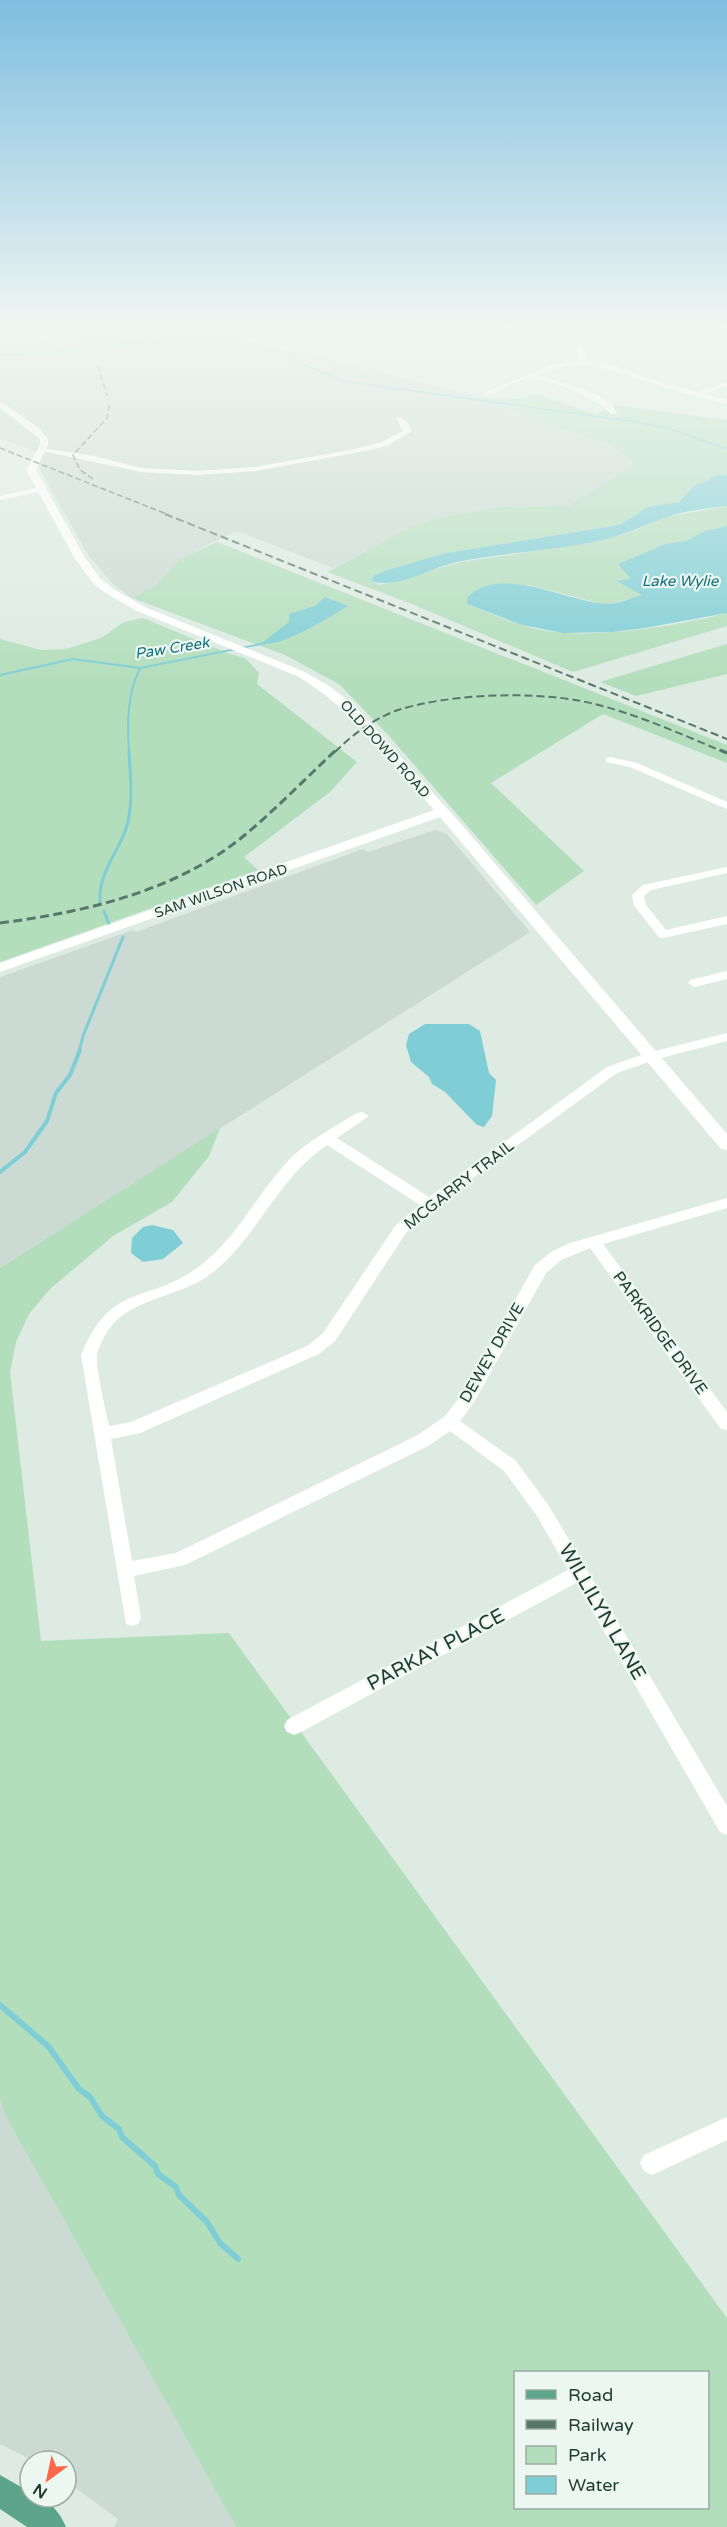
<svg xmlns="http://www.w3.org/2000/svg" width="727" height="2527" font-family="'Varela Round',sans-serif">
  <rect width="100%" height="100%" fill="#ddebe3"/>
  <!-- built -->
  <g fill="#cbdad2">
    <polygon points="0,330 131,350 167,339 244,340 492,399 544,424 610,444 636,464 568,506 500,507 399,533 333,568 237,531 181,558 155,586 132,598 113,584 89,556 39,468 34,450 0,439"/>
    <polygon points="435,830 447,834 530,932 0,1268 0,977 133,930 136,932 363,849 368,852"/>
    <polygon points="0,2097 5,2115 236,2527 114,2527 118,2519 66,2481 66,2461 34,2461 0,2444"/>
  </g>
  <!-- green -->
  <g fill="#b3debc" fill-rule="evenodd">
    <polygon points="0,329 274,329 244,340 167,339 131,350"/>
    <path d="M536,394l60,20 18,-9 113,15v55h-13l-5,6 -20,11 -10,10 -31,5 -29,18 -173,28 -59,17 -12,5 -5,6 10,4 81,-23 135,-20 38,-11 31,-14 62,-11v20l-22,5 -20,10 -20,3 -46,20 13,15 -15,3 26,13 -36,10 -79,-20 -61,19c24,10 49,21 74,26 48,10 138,-4 186,-17v13l-154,46 -166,-70 -80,-30 72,-39 34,-14 67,-12 68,-1 67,-42 -25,-20 -66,-20 -52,-25h26z"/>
    <polygon points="217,542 727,745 727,763 603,714 491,783 584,871 536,905 390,737 339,684 285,655 132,598 155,586 181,558"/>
    <polygon points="143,618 230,654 245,658 259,673 257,684 357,762 330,792 244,857 258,870 0,962 0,639 41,650 66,649 101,638 124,622"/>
    <polygon points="727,644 727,674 636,696 600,682"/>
    <path d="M220,1128l-11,28 -37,46 -59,34 -63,53 -21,25 -13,28 -6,30 31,269 188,-8 498,685v209h-491l-231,-412 -5,-18v-829zM516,2372h192v136h-192z"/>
  </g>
  <!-- water -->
  <g fill="#7fced5">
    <path d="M717,475h10v31c-20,2 -44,5 -63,12 -23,9 -45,19 -70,24 -46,9 -94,11 -141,21 -27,7 -56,26 -83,18l5,-6 12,-5 59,-17 173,-28 29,-18 31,-5 16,-17 14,-4 2,-4z"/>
    <path d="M727,526v87l-82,15 -33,4 -49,1 -41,-8 -55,-21v-6c31,-35 101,4 139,6 10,1 25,-6 36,-9l-26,-14 15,-2 -13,-15 47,-20 20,-3 20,-10z"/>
    <path d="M325,597l23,9c-19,11 -66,42 -86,37l27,-21v-8l26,-8z"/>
    <polygon points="425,1024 469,1024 480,1031 489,1073 496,1080 492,1116 484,1127 477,1125 445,1092 432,1084 429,1077 411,1062 406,1045 409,1034"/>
    <polygon points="152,1225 173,1230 183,1243 163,1259 143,1262 131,1253 132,1238 143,1227"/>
  </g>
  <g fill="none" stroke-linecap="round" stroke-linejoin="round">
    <!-- stream-far4 -->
    <g stroke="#7fced5" stroke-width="1.5">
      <polyline points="254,329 293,360 343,381 636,422 668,428 727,449"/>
      <polyline points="0,355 55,353 123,343 149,344 261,336"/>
    </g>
    <!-- stream-far3 -->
    <g stroke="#7fced5" stroke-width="2">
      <polyline points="0,675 73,659 140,668 266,643"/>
      <path d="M129,752c-2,-30 -2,-57 11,-84"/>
    </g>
    <!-- stream-far2 -->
    <g stroke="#7fced5" stroke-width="3">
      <path d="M100,902c-2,-28 17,-48 26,-73 8,-25 4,-53 3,-79"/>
      <polyline points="104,911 109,924"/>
      <polyline points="79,1052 83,1036 123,937"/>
    </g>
    <!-- stream-far1 -->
    <polyline stroke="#7fced5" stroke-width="4" points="0,1172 25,1152 47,1121 56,1093 70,1075 80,1050"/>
    <!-- stream -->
    <polyline stroke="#7fced5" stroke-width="6" points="0,2005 48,2046 79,2089 90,2097 102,2116 119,2129 122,2137 155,2166 158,2174 176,2187 179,2195 207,2222 220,2243 238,2259"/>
    <!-- street -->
    <g fill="#fff" fill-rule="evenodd">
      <polygon points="428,329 435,329 419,336 414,335"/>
      <path d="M581,345l3,2 2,13 27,5 40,15 45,12 29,-10v4l-22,8 22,6v4c-26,-7 -52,-13 -77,-21 -47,-15 -64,-27 -113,-7 19,5 76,17 80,38h-6c-11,-14 -63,-36 -80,-36 -10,0 -33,13 -44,17l-5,-1 73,-30 24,-3 -1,-14z"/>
      <polygon points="396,418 402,418 410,426 411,432 387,446 355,453 255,471 198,475 141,472 38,450 42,448 94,456 141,468 198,471 255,467 355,449 381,442 403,431"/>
      <polygon points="40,487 43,487 43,491 0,500 0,496"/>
      <polygon points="610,757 637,763 727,802 727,809 630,767 606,762 606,758"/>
      <polygon points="727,867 727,873 651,890 644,896 646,905 666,930 727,916 727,924 663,938 659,937 634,906 632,895 643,885"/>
      <polygon points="727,971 727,979 694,987 688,983 690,980"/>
      <path d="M727,1033v8l-70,18 -40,14 -168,122 -43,38 -71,108 -16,13 -179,79 -29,6 21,122 44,-8 240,-117 28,-19 17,-21 74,-131 16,-13 19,-9 157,-45v10l-124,36 124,168v18l-6,-1 -131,-181 -29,12 -15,13 -73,131 -13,17 56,40 33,45 178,300v29l-7,-3 -144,-249 -275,149 -7,3 -7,-3 -3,-6 3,-6 281,-150 -31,-54 -33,-45 -54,-40 -22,15 -243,119 -51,11 7,42 -3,6 -6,2 -6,-2 -45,-269c31,-74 64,-50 116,-87 38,-27 58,-71 89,-105 19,-21 47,-35 71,-50l5,-1 7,4 -32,22 92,59 178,-130 40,-14zM327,1145l93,60 -24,20 -73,108 -16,13 -176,76 -22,4c-3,-14 -14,-60 -12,-72 1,-5 5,-12 7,-17 20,-39 71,-38 104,-61 49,-36 68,-97 119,-131z"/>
      <polygon points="727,2117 727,2140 652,2175 644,2171 640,2163 644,2155"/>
    </g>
    <!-- secondary -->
    <path fill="#fff" fill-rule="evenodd" d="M0,401l39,27 9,11v6l-12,25 48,86 16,22 12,10 33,19 160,65 24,14 25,19 107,119 266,310v16l-6,-1 -281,-332 -440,155v-9l434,-153c-42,-48 -81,-101 -137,-134l-160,-65 -33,-19 -12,-10 -18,-25 -48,-87 14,-25v-6l-40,-31z"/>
    <!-- primary -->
    <path fill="#5da48d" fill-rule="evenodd" d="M0,2475l30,17v5c18,0 30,15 36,30h-39l-27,-18z"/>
    <!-- rail-far2 -->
    <g stroke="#57776c" stroke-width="1.5" stroke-dasharray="6 3" stroke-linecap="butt">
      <polyline points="98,366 107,396"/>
      <polyline points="0,448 169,515"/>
      <polyline points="93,479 80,470 73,455 107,418 110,402"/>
    </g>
    <!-- rail-far1 -->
    <g stroke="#57776c" stroke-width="2" stroke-dasharray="8 4" stroke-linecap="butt">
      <polyline points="165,514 727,739"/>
      <path d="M335,752c17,-17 37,-32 60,-41 51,-17 134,-20 186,-10 50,10 97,32 143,51"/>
    </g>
    <!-- rail -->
    <g stroke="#57776c" stroke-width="3" stroke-dasharray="9 4.5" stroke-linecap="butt">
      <polyline points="720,750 727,753"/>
      <path d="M0,923c86,-11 178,-32 246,-89 31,-26 60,-56 90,-84"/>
    </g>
  </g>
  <!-- sky -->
  <linearGradient id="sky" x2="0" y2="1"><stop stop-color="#7ebee0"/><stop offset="0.48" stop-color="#f0f6f2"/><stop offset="1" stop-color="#f0f6f2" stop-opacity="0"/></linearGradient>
  <rect width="727" height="682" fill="url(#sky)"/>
  <g text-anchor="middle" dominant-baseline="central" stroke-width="4.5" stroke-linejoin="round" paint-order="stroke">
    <!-- far-street labels -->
    <g font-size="14" fill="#1d3b31" stroke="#edf7f1">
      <text transform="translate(385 749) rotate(48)">OLD DOWD ROAD</text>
      <text transform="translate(221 891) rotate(-19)">SAM WILSON ROAD</text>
    </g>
    <!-- far-water labels -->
    <g font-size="15" font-style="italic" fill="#13717b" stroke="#edf7f1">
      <text x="680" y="581">Lake Wylie</text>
      <text transform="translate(172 648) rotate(-9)">Paw Creek</text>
    </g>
    <!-- street labels -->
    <g font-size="16" fill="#1d3b31" stroke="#edf7f1">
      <text transform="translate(459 1185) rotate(-38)">MCGARRY TRAIL</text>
      <text transform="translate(660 1333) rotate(54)">PARKRIDGE DRIVE</text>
      <text transform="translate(492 1353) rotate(-60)">DEWEY DRIVE</text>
    </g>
    <!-- near-street labels -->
    <g font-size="20" fill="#1d3b31" stroke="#edf7f1">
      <text transform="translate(602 1612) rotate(60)">WILLILYN LANE</text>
      <text transform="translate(436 1650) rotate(-28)">PARKAY PLACE</text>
    </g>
  </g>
  <!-- legend -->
  <rect x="514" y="2371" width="195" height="138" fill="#edf7f1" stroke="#9aaca4" stroke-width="1.5"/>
  <rect x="526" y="2390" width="30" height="9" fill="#5da48d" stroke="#9aaca4" stroke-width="1.5"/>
  <text x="568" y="2401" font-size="18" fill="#1d3b31">Road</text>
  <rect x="526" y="2420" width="30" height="9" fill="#57776c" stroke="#9aaca4" stroke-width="1.5"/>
  <text x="568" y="2431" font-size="18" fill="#1d3b31">Railway</text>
  <rect x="526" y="2446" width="30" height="18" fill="#b3debc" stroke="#9aaca4" stroke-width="1.5"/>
  <text x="568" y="2461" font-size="18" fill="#1d3b31">Park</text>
  <rect x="526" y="2476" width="30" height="18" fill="#7fced5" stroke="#9aaca4" stroke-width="1.5"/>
  <text x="568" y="2491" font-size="18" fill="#1d3b31">Water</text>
  <!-- north arrow -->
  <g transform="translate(48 2479) rotate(213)"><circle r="28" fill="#edf7f1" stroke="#9aaca4" stroke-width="1.5"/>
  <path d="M0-4.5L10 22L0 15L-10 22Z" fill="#fe6748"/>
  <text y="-9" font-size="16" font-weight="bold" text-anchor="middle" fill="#1d3b31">N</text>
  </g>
</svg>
